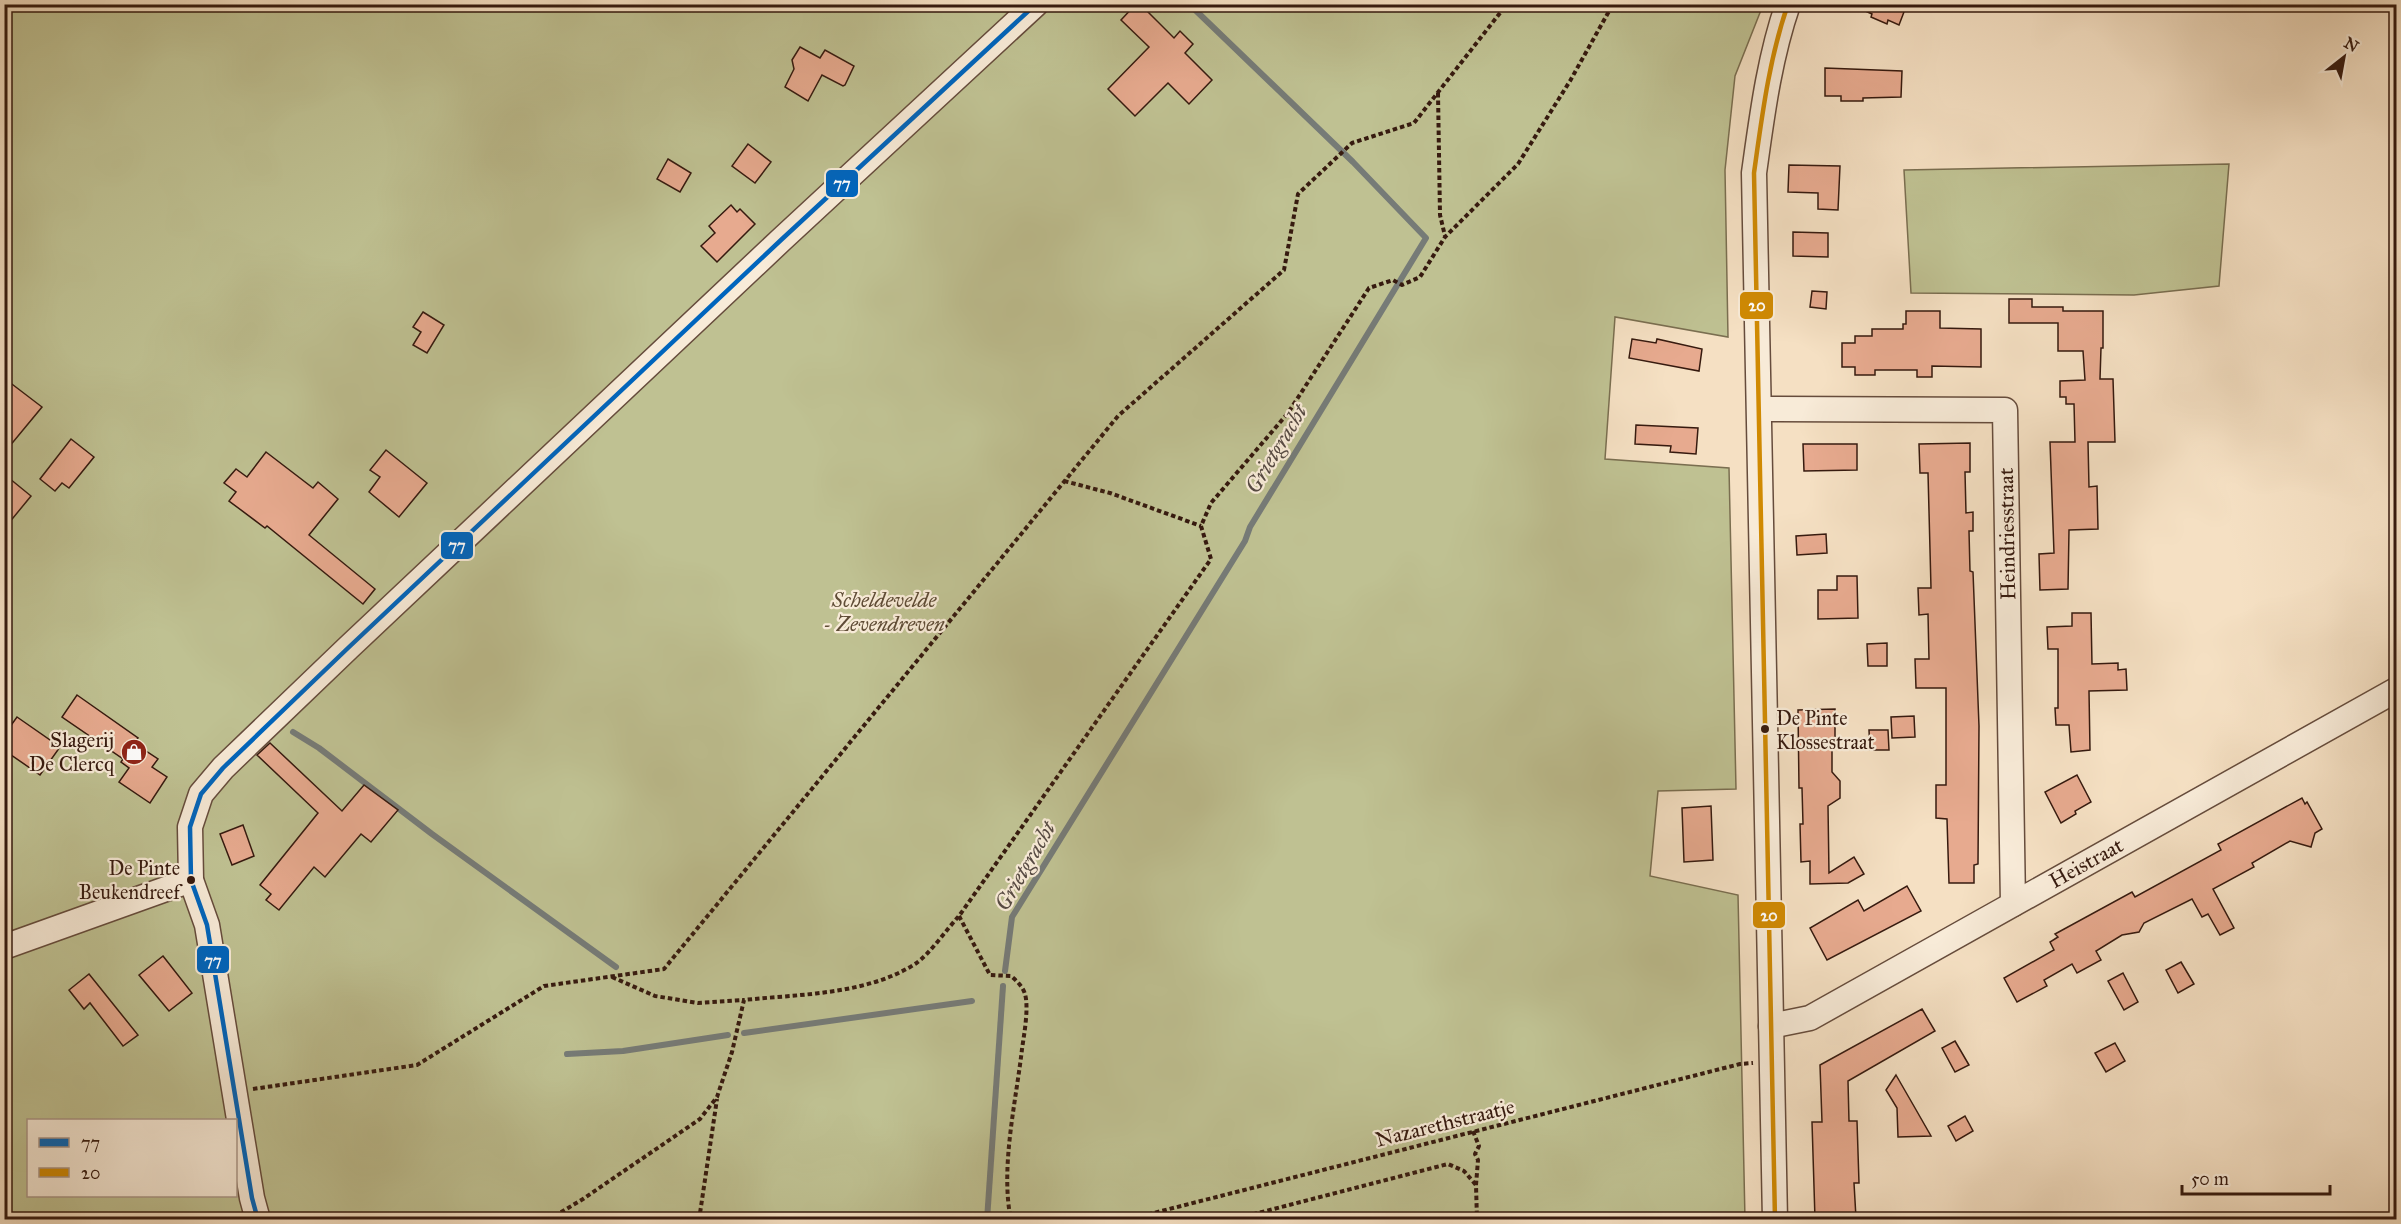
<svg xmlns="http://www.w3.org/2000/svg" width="2401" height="1224" font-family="'IM FELL Great Primer',serif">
  <rect width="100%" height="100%" fill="#f5e0c3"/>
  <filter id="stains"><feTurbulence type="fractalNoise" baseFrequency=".00333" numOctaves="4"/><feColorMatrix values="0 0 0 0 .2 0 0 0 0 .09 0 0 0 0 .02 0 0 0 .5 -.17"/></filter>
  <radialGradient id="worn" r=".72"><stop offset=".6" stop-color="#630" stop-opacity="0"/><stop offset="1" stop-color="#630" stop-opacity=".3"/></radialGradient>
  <!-- green -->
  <g fill="#bfc192" stroke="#7a6e50" stroke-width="1.5" fill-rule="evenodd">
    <path d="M5,5h1758l-28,71 -10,94 3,167 -113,-20 -10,142 124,9 7,321 -78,2 -8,85 88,19 7,324 -1740,1zM28,1120h208v76h-208z"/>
    <polygon points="2229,164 2219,286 2134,295 1911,293 1904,170"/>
  </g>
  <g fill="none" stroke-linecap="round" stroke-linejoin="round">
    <!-- stream -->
    <g stroke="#767b77" stroke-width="6">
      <polyline points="293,732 319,748 432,834 616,967"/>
      <polyline points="1005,971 1012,917 1245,541 1250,527 1426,238 1353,162 1189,4"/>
      <polyline points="744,1033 972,1001"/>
      <polyline points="567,1054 623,1051 728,1035"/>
      <polyline points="987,1220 1003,986"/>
    </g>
  </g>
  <!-- building -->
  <g fill="#e7aa8f" stroke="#361a0f" stroke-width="1.5">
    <polygon points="1136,4 1140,4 1174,38 1180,31 1193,44 1185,53 1212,80 1189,104 1168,83 1135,116 1108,89 1149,47 1121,20"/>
    <polygon points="1850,4 1907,4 1899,25 1888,20 1887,24 1871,17 1872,14"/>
    <polygon points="800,47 820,58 825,50 854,66 845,85 843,86 822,75 808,101 785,87 794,69 792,60"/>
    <polygon points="1825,68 1902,71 1901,97 1863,98 1863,101 1841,101 1841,96 1825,96"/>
    <polygon points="748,144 771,162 755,183 732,166"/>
    <polygon points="668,159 691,173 680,192 657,179"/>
    <polygon points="1789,165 1840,166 1838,210 1818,209 1818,193 1788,192"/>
    <polygon points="731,205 737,212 740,209 755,224 717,262 701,246 715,233 709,226"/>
    <polygon points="1793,232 1828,233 1828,257 1793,256"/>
    <polygon points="1812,291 1827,292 1826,309 1810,307"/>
    <polygon points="2009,299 2032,299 2032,307 2063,307 2063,311 2103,311 2103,348 2101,348 2100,379 2113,379 2115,442 2088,442 2089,487 2097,486 2098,529 2069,530 2068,589 2040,590 2039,554 2054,553 2050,442 2075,442 2074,404 2066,404 2066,397 2060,397 2060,381 2085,380 2083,351 2058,351 2058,323 2009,323"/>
    <polygon points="1906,311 1940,311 1940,328 1981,329 1981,367 1932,366 1932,377 1917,377 1917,370 1875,370 1875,375 1855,375 1855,367 1842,367 1842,343 1855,343 1855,336 1872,336 1872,329 1903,329 1903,324 1906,324"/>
    <polygon points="423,312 444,325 427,353 413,345 421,332 413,327"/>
    <polygon points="1632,339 1656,343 1657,339 1702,349 1699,371 1629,358"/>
    <polygon points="4,378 42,407 4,453"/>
    <polygon points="1636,425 1698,428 1696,454 1670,452 1671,446 1635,444"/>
    <polygon points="71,439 94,457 69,488 62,483 55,491 40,479"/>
    <polygon points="1970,443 1970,472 1965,472 1966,513 1973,512 1973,531 1969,531 1970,571 1973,572 1979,726 1978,864 1974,865 1974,883 1949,883 1947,819 1936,818 1936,785 1946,785 1946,688 1916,688 1915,659 1929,659 1928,614 1919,615 1918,588 1931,588 1928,473 1920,473 1919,444"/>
    <polygon points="1803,444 1857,444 1857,470 1804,471"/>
    <polygon points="386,450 427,483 399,517 369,492 380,477 370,470"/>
    <polygon points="266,452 313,488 318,482 338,499 309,535 375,589 363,604 267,526 265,528 229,501 236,492 224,483 236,469 247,477"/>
    <polygon points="4,474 31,496 4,529"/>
    <polygon points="1826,534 1827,553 1797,555 1796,536"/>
    <polygon points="1837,576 1857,576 1858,618 1818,619 1818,590 1837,590"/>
    <polygon points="2072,613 2091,613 2092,664 2118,663 2118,670 2126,669 2127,690 2089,691 2090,750 2071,752 2069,725 2056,725 2055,708 2058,708 2058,649 2048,649 2047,627 2072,626"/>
    <polygon points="1887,643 1887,666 1868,666 1867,644"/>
    <polygon points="77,695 138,738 134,743 158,759 152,767 167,777 150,803 119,782 129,768 121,762 123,759 62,717"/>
    <polygon points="1835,709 1835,742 1832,742 1832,772 1840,781 1840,798 1828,806 1829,873 1854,857 1864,874 1848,883 1810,884 1810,861 1801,862 1800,824 1803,824 1802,788 1799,788 1798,710"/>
    <polygon points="1914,716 1915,737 1892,738 1891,717"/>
    <polygon points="17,717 60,747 40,775 4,750 4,735"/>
    <polygon points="1869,730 1888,730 1889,750 1870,750"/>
    <polygon points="270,743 342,811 364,785 398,810 371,842 361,834 325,877 314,867 279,910 266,900 271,894 260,885 318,813 257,755"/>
    <polygon points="2077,775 2091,802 2075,811 2076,814 2061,823 2045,792"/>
    <polygon points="2302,798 2305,804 2307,802 2322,829 2315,833 2311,847 2290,841 2252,863 2254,867 2213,889 2234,928 2220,935 2208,914 2202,917 2192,899 2144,923 2139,932 2122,935 2096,951 2101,960 2077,973 2072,964 2044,980 2047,986 2017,1002 2004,978 2054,950 2050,942 2058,937 2055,934 2132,892 2135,897 2221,850 2218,844"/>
    <polygon points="1711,806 1713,860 1684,862 1682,808"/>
    <polygon points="243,825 254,856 232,865 220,834"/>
    <polygon points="1907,886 1921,911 1827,960 1810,928 1858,900 1864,911"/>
    <polygon points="163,956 192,993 169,1011 139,975"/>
    <polygon points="2181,962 2194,984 2178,993 2166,970"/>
    <polygon points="2123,973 2138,1002 2124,1010 2108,981"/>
    <polygon points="89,974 138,1035 123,1046 90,1003 84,1009 69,990"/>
    <polygon points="1922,1009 1935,1031 1848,1081 1849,1121 1857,1121 1859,1183 1854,1183 1856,1218 1815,1219 1812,1122 1822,1122 1820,1065"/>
    <polygon points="1955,1041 1969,1065 1955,1072 1942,1048"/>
    <polygon points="2115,1043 2125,1061 2106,1072 2095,1053"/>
    <polygon points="1896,1075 1915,1108 1931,1136 1898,1137 1897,1108 1886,1090"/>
    <polygon points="1965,1116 1973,1131 1956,1141 1948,1126"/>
  </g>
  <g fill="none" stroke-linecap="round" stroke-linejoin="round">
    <!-- minor casing -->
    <g stroke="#664c3c" stroke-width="27">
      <g id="minor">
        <polyline points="1760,409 2005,410 2013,904"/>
        <polyline points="4,947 191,880"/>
        <polyline points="1771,1026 1810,1018 2396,690"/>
        <polyline points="258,1220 252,1198 207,925 191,880 190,827 201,794 223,768 348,648 781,240 1036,4"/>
        <path d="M1775,1220l-21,-1047c8,-57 15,-114 34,-169"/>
      </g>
    </g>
    <!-- path -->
    <g stroke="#361a0f" stroke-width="4" stroke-dasharray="4.5 3" stroke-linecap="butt">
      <polyline points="1438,93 1440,215 1445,236"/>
      <polyline points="1064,481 1110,493 1201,526"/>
      <path d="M959,916l31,59 21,1c6,5 12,11 14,18 4,14 -1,41 -3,55 -6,53 -22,119 -11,171"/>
      <polyline points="612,977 655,996 698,1003 744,1000"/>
      <polyline points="253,1089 417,1065 544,986 664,969 1118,416 1284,270 1298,194 1352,143 1414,123 1507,4"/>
      <polyline points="4,1096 4,1102"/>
      <polyline points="1473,1131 1479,1146 1475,1154 1478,1160 1476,1185 1477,1220"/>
      <polyline points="4,1199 14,1220"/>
      <path d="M548,1220l35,-21 117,-80 17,-22 15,-45 12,-52c56,-6 122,-5 171,-36 15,-10 31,-34 44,-48l252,-357 -10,-33 10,-23 77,-90 81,-125 24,-8 9,5 18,-8 25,-40 73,-73 52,-83 43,-77"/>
      <polyline points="699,1220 717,1099"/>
      <polyline points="1126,1220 1740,1064 1753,1063"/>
      <polyline points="1231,1220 1448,1164 1464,1171 1476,1185"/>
    </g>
    <!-- minor -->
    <use href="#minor" stroke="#f8ebd8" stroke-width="24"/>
    <!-- bus-1 casing -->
    <g stroke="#f8ebd8" stroke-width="9">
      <polyline id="bus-1" points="258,1220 252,1198 207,925 191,880 190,827 201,794 223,768 348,648 781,240 1036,4"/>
    </g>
    <!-- bus-2 casing -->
    <g stroke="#f8ebd8" stroke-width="9">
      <path id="bus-2" d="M1775,1220l-21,-1047c8,-57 15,-114 34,-169"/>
    </g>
    <!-- bus-1 -->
    <use href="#bus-1" stroke="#0065bd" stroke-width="4.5"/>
    <!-- bus-2 -->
    <use href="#bus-2" stroke="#d08a03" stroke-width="4.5"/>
  </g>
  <!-- icons -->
  <defs>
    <g id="shop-disc" transform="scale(1.35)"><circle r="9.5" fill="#8f2418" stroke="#f8ebd8"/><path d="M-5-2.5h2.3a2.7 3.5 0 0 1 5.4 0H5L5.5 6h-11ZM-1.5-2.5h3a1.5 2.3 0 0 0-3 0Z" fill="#fff"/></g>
  </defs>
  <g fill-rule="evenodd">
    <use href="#shop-disc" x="134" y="752"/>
  </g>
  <!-- markers -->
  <g fill="#361a0f" stroke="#f8ebd8" stroke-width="2">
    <circle cx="1765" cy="729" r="5"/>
    <circle cx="191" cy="880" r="5"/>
  </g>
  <g text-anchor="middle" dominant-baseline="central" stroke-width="4.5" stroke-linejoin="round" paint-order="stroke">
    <!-- bus labels -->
    <g font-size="20" fill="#361a0f" stroke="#f8ebd8" text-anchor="start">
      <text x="1776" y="718">De Pinte<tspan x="1776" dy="24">Klossestraat</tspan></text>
      <text x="180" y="868" text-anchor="end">De Pinte<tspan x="180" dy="24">Beukendreef</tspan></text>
    </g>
    <!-- street labels -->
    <g font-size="21" fill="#361a0f" stroke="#f8ebd8">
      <text transform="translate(2007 534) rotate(-91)">Heindriesstraat</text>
      <text transform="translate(2086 863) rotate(-29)">Heistraat</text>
      <text transform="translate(1445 1123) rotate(-14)">Nazarethstraatje</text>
    </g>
    <!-- park labels -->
    <g font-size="21" font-style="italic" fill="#5f4c36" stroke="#f8ebd8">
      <text x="884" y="600">Scheldevelde<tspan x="884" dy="24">- Zevendreven</tspan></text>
    </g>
    <!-- poi labels -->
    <g font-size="21" fill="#361a0f" stroke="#f8ebd8" text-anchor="end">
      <text x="114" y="740">Slagerij<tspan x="114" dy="24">De Clercq</tspan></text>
    </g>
    <!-- water labels -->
    <g font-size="22" font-style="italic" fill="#564a43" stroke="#f8ebd8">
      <text transform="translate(1276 449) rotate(-59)">Grietgracht</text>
      <text transform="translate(1025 866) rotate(-60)">Grietgracht</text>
    </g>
  </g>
  <g stroke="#f8ebd8" stroke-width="2">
    <rect x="825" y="169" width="34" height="29" rx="6" fill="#0065bd"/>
    <rect x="1739" y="291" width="35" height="29" rx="6" fill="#d08a03"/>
    <rect x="440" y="531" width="34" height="29" rx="6" fill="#0065bd"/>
    <rect x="1752" y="901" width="34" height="28" rx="6" fill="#d08a03"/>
    <rect x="196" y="945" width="34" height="29" rx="6" fill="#0065bd"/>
  </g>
  <g font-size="16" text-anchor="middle" font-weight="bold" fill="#fff">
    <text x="842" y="189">77</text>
    <text x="1757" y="311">20</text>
    <text x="457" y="551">77</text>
    <text x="1769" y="921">20</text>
    <text x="213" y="966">77</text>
  </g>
  <!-- margin -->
  <rect width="2401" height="1224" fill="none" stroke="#f5e0c3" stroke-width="24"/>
  <rect x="6" y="6" width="2389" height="1212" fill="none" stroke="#361a0f" stroke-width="3"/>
  <rect x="12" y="12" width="2377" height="1200" fill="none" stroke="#361a0f" stroke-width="1.5"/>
  <!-- legend -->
  <rect x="27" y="1119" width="210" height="78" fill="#f8ebd8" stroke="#aa9788" stroke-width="1.5"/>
  <rect x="39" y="1138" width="30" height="9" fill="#0065bd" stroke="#aa9788" stroke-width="1.5"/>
  <text x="81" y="1149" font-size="18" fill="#361a0f">77</text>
  <rect x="39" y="1168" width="30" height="9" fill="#d08a03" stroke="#aa9788" stroke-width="1.5"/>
  <text x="81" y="1179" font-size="18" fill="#361a0f">20</text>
  <!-- north arrow -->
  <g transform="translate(2344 57) rotate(31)" stroke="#f8ebd8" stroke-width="4.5" paint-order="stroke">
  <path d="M0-4.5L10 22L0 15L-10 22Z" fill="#361a0f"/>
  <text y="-9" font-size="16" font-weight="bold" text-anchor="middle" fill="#361a0f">N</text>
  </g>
  <!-- scale -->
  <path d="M2182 1185v9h148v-9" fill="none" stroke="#361a0f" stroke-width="3"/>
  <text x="2191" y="1185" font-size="18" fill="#361a0f" stroke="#f8ebd8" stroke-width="4.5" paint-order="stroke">50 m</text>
  <rect width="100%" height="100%" filter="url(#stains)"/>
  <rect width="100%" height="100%" fill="url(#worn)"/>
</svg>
